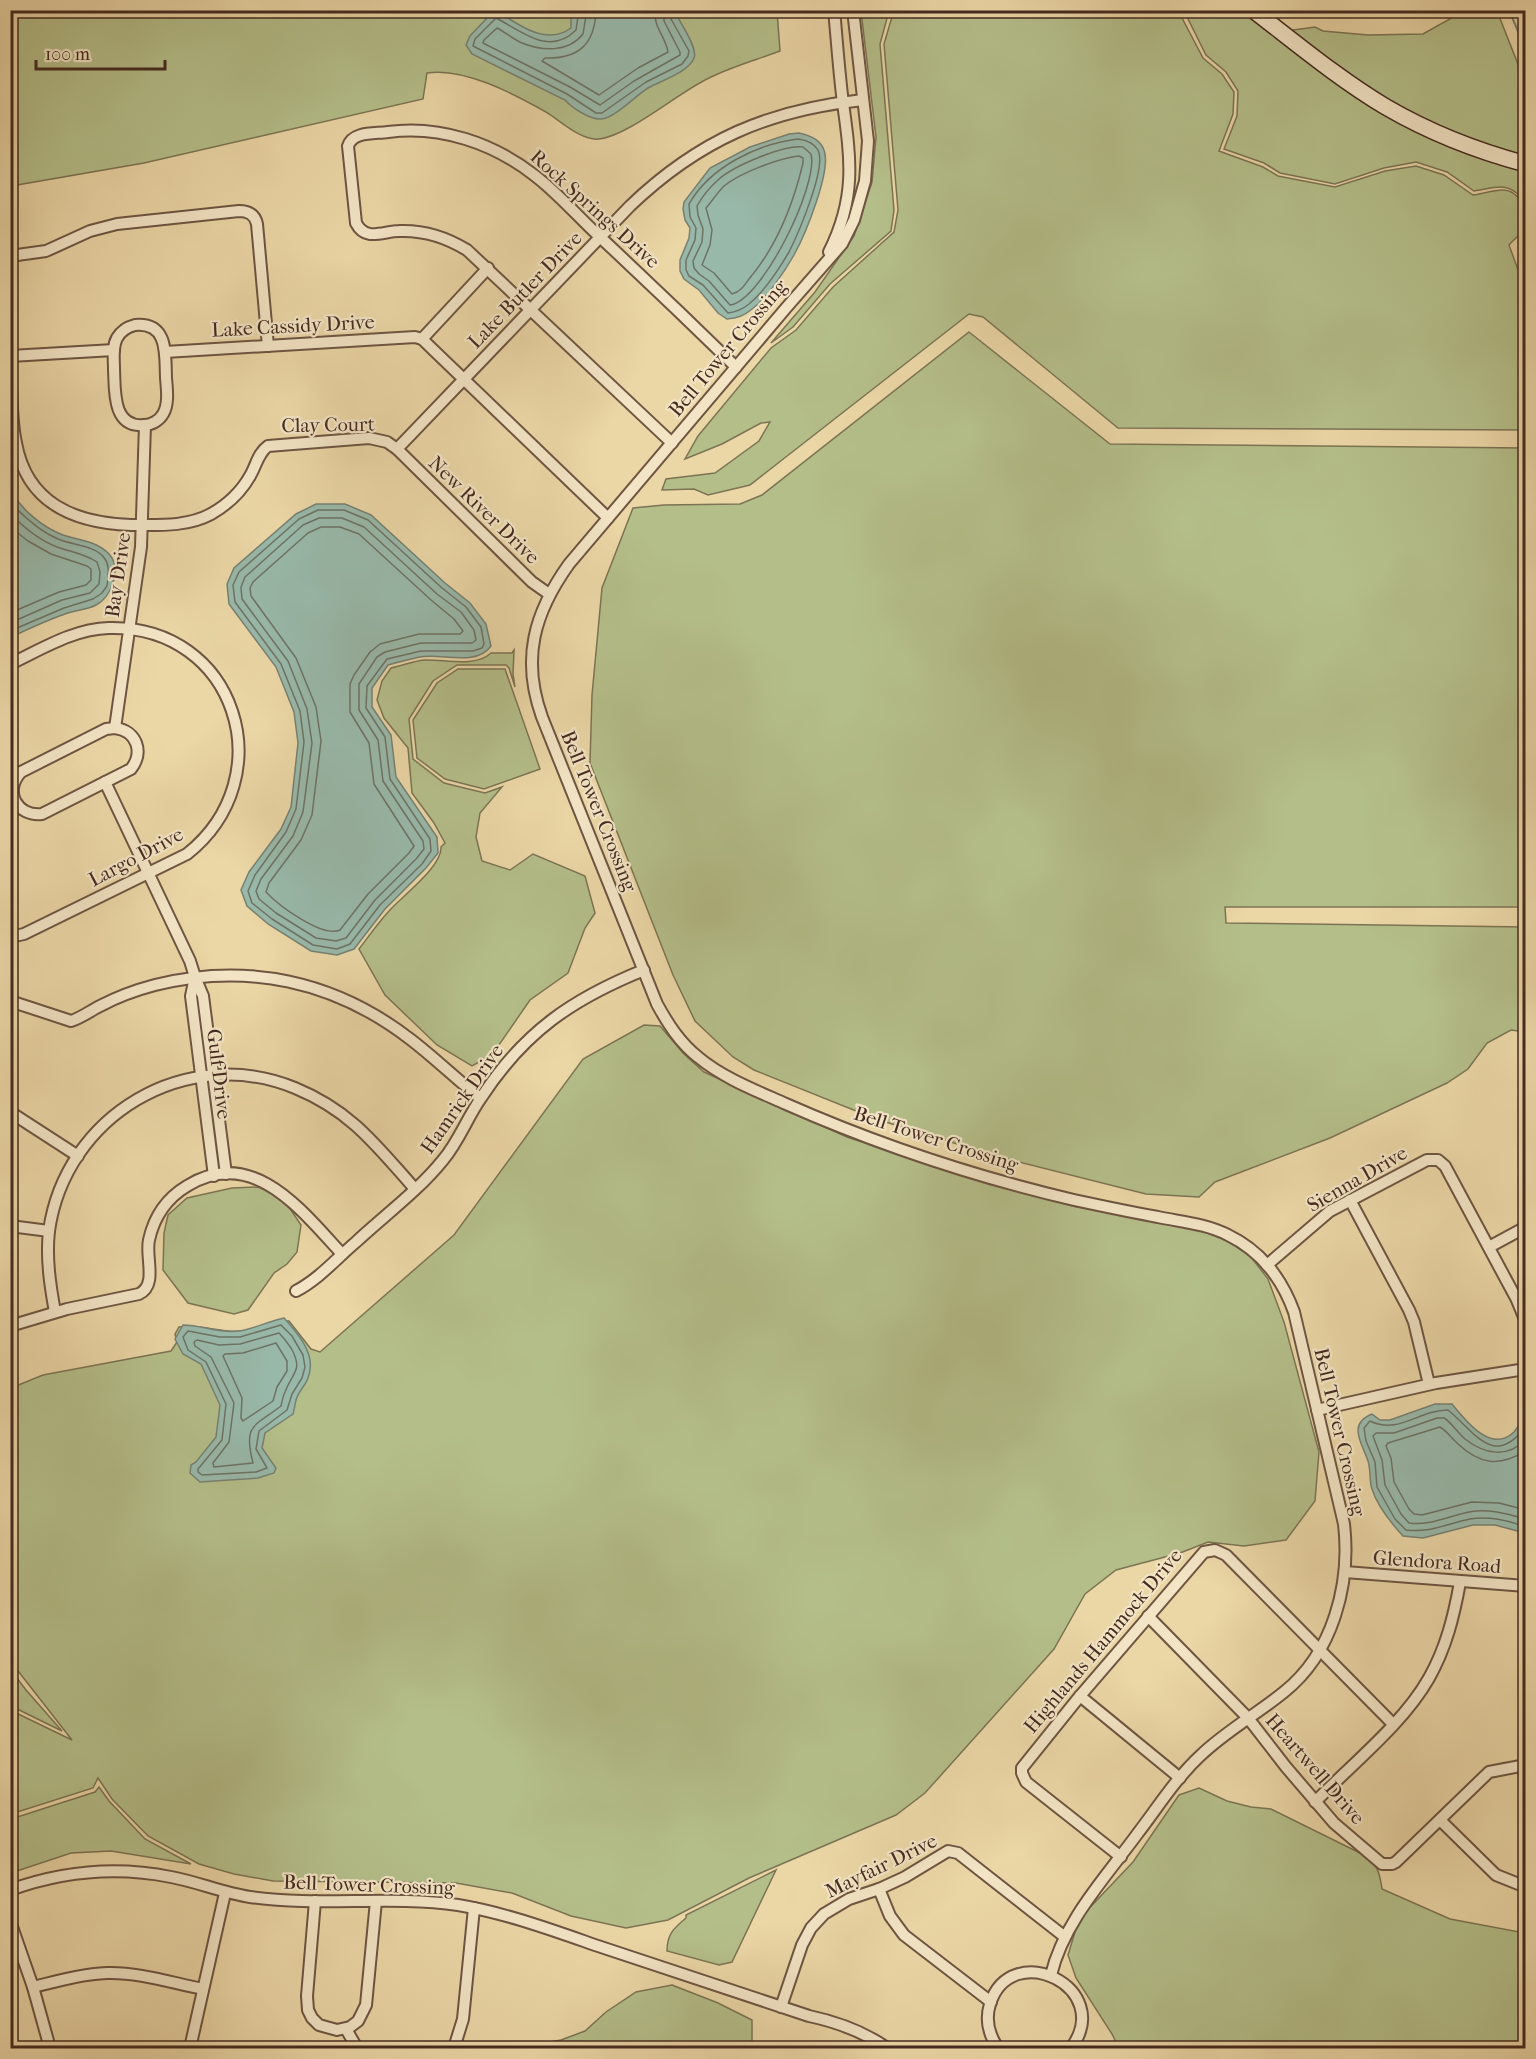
<svg xmlns="http://www.w3.org/2000/svg" width="1536" height="2059" font-family="'IM FELL French Canon',serif">
  <rect width="100%" height="100%" fill="#ebd6a6"/>
  <filter id="stains"><feTurbulence type="fractalNoise" baseFrequency=".00333" numOctaves="4"/><feColorMatrix values="0 0 0 0 .2 0 0 0 0 .09 0 0 0 0 .02 0 0 0 .5 -.17"/></filter>
  <radialGradient id="worn" r=".72"><stop offset=".6" stop-color="#630" stop-opacity="0"/><stop offset="1" stop-color="#630" stop-opacity=".3"/></radialGradient>
  <!-- green -->
  <g fill="#b4be89" stroke="#7c7454" stroke-width="1.5">
    <path d="M894,10l275,1 12,5 22,42 19,16 12,18 -1,22 -14,37 44,16 15,9 57,11 50,-16 31,-5 28,9 29,20c9,-1 20,-5 29,-5 19,0 28,25 20,40 -2,6 -9,10 -13,15l16,44v141l-407,-2 -135,-111 -14,-3 -219,171 -42,10 -14,-6 -32,1 4,-11 49,-6 44,-32 11,-19 -9,1 -39,21 -37,15 13,-23 73,-88 25,-18 37,-43 61,-55 4,-22 -14,-166z"/>
    <path d="M11,11h766l3,40c-24,9 -50,16 -73,28 -29,14 -79,57 -108,60 -18,2 -38,-18 -53,-27 -32,-18 -82,-45 -119,-39l-4,26 -279,64 -133,23z"/>
    <polygon points="861,11 889,11 880,44 894,210 891,231 830,284 793,327 771,343 815,292 854,236 872,182 876,137"/>
    <path d="M1178,11h66l90,67 191,90v33c-17,-20 -27,-14 -51,-10l-27,-19 -31,-10 -32,6 -49,16 -55,-11 -16,-10 -40,-14 13,-33 1,-25 -12,-19 -20,-17 -21,-42z"/>
    <polygon points="1464,11 1497,11 1525,82 1525,159 1472,142 1390,104 1286,31 1315,27 1323,31 1368,35 1423,34"/>
    <polygon points="969,332 1110,444 1525,448 1525,907 1225,907 1226,923 1525,927 1525,1032 1511,1030 1487,1043 1468,1069 1447,1083 1330,1138 1215,1182 1199,1197 1146,1194 1003,1158 876,1119 754,1070 733,1057 695,1021 673,975 590,763 592,695 602,588 633,508 664,505 740,504 762,495"/>
    <path d="M514,650l-1,24 2,13 -6,-19 -3,-3h-49l-24,16 -24,38 4,40 31,24 41,10 17,-6 -22,26 -4,24 6,24 28,9 23,-16 52,22 10,37 -10,15 -17,45 -38,27 -38,55 -20,11 -35,-21 -52,-50 -26,-46c10,-13 19,-26 30,-38 13,-15 53,-44 52,-64l4,-4 -11,-20 -22,-30 -4,-45 -24,-30 -7,-18 5,-19 9,-13c11,-2 22,-7 33,-8 20,-1 51,8 67,-7h21z"/>
    <polygon points="458,669 505,669 540,769 484,789 445,779 417,758 413,720 437,683"/>
    <path d="M644,1025l16,1 24,28 20,18 143,65 131,43 95,26 129,25 26,10 23,16 17,22 16,43 35,130 -4,49 -29,39 -42,6 -36,-4 -28,11 -64,17 -31,24 -31,55 -129,144 -29,22 -147,63 -81,42 -42,8 -55,-12 -59,-23 -56,-10 -183,-2 -39,-7 -35,-10 -51,-28 -36,-37 -14,-21 -5,10 -82,26 -1,-104 62,30 -61,-78v-274l32,-13 128,-24 6,-9 -2,-8 4,-7c26,-3 46,8 72,3 14,-3 23,-11 38,-9l22,28 9,3 134,-117 129,-176z"/>
    <polygon points="258,1187 283,1198 301,1225 297,1252 287,1264 274,1273 248,1310 234,1314 188,1303 163,1270 164,1233 168,1215 187,1198 232,1188"/>
    <polygon points="10,1669 26,1690 62,1731 11,1706"/>
    <polygon points="99,1787 109,1801 145,1839 191,1864 111,1851 71,1853 11,1873 11,1819 95,1792"/>
    <path d="M1199,1788l28,13 24,6 20,2 97,48c10,9 12,18 14,32l68,30 75,14v115h-406l-7,-14 -36,-56 -8,-23 11,-36 54,-57 46,-67z"/>
    <path d="M776,1870l-44,92 -13,3 -52,-14c0,-17 7,-23 19,-33v-3z"/>
    <polygon points="672,1985 718,2003 752,2020 752,2048 530,2048 534,2045 561,2040 585,2031 606,2012 636,1992"/>
  </g>
  <!-- water -->
  <g fill="#98b9aa" stroke="#778073" stroke-width="1.5">
    <path d="M677,10v6c5,9 21,33 17,42 -5,14 -34,23 -46,30 -13,8 -33,30 -47,31 -11,1 -30,-12 -36,-19l-93,-46 -6,-9 4,-9 21,-22 7,-2c23,14 48,34 73,16v-12l5,-5z"/>
    <path d="M799,133c10,2 21,6 25,17 8,20 -19,85 -30,105 -9,16 -27,43 -42,54 -8,7 -15,9 -25,10l-9,-6 -19,-23 -15,-11 -4,-8v-11l9,-22 1,-10 -5,-8 -2,-11 1,-7 26,-34 40,-21 39,-13z"/>
    <path d="M11,491c11,19 31,36 52,44 15,5 34,6 46,19 13,14 3,43 -13,51 -9,5 -21,5 -31,9 -18,6 -36,15 -54,23z"/>
    <path d="M316,504h29l26,11 74,68 25,20 16,21 5,22c-15,21 -49,7 -71,11 -10,2 -21,5 -32,8l-16,23v19l19,28 5,42 41,60 1,16 -12,15 -41,41 -31,40 -17,6 -26,-4 -43,-27 -21,-18 -6,-16 8,-18 32,-43 10,-22 7,-64 -4,-31 -18,-45 -47,-63 -2,-20 7,-16 62,-54z"/>
    <path d="M284,1318c15,17 33,37 24,60 -2,6 -7,11 -10,17 -3,5 -3,13 -5,19l-28,19 -3,15 14,20 -2,5 -16,5 -58,4 -10,-9 1,-8 5,-3 20,-25 4,-32 -19,-41 -18,-10 -8,-15 8,-14c19,0 37,9 56,6 15,-2 30,-10 45,-13z"/>
    <path d="M1435,1404h17c14,17 39,50 62,28 4,-5 8,-11 11,-16v119l-4,-3 -26,-7h-22l-50,13 -20,-2c-11,-12 -26,-31 -31,-47 -3,-8 -1,-19 -4,-28 -6,-18 -21,-37 4,-47l8,6h10z"/>
  </g>
  <g fill="none" stroke-linecap="round" stroke-linejoin="round">
    <!-- shore -->
    <g stroke="#6e7265" stroke-width="1.5">
      <path d="M579,10l-3,20c-27,27 -54,1 -80,-12l-21,21 -2,7 94,48 29,19h6l44,-31 36,-18 6,-8 1,-5 -18,-32v-9"/>
      <path d="M587,10l-4,24c-15,19 -41,17 -61,9 -9,-4 -17,-11 -25,-15l-13,12 -1,3 87,44 30,18 34,-24 46,-26v-3l-16,-31v-11"/>
      <path d="M596,10c-1,34 -17,49 -51,48l-3,3 57,34 39,-27 30,-16c-2,-15 -15,-25 -13,-42"/>
      <path d="M798,139c8,1 16,4 20,11 9,17 -20,84 -29,102 -10,17 -24,39 -40,52 -6,5 -13,8 -21,9l-25,-28 -14,-9 -3,-6v-10l9,-20 1,-12 -6,-11 -1,-13c21,-37 68,-60 109,-65z"/>
      <path d="M803,147l8,7c8,30 -49,147 -81,151l-21,-24 -10,-7 -5,-6 -1,-7 9,-19 1,-13 -5,-14 -1,-9c5,-9 13,-19 21,-26 15,-14 65,-35 85,-33z"/>
      <path d="M799,156l4,2v5c-10,42 -26,83 -54,116 -5,7 -9,13 -17,15l-18,-21 -12,-8 8,-20 2,-15 -6,-22c6,-7 12,-16 18,-22 16,-13 55,-28 75,-30z"/>
      <path d="M10,502c14,15 29,29 48,37 13,6 38,6 47,20 5,7 3,19 2,27l-5,7 -9,6 -29,9 -54,23"/>
      <polygon points="318,510 344,510 368,520 442,588 466,607 481,627 484,644 482,648 473,651 421,651 387,659 367,686 366,708 385,737 390,779 430,839 431,851 422,864 380,905 350,944 337,949 313,945 272,919 252,903 248,891 255,875 286,832 296,809 304,742 300,711 281,664 235,602 233,585 239,572 299,519"/>
      <path d="M10,513c13,14 29,27 47,34 14,5 28,7 40,15l3,10 -1,12 -9,9 -28,7 -52,23"/>
      <polygon points="319,518 342,518 364,527 437,594 461,612 474,630 476,640 472,643 421,643 385,652 377,657 359,684 359,710 378,740 383,781 423,841 424,849 416,859 375,900 346,938 336,941 316,938 276,913 259,899 256,891 261,879 293,836 303,812 312,743 307,709 288,661 242,599 241,587 245,577 303,525"/>
      <polyline points="10,527 28,541 51,554 87,566 91,569 91,580 86,585 59,592 10,613"/>
      <path d="M321,527h19l19,7 72,66 23,19 9,12 -3,3h-41l-39,10 -10,8 -16,23 -4,9v28l19,31 5,41 40,62 -5,7 -41,41 -28,36c-18,8 -62,-25 -74,-38l3,-9 32,-43 11,-25 9,-74 -5,-34 -20,-49 -45,-62 -1,-8 3,-6 55,-49z"/>
      <polygon points="281,1325 292,1336 303,1355 305,1367 302,1378 292,1394 287,1410 259,1431 256,1449 267,1468 256,1472 202,1475 198,1472 198,1469 222,1440 226,1404 206,1362 188,1350 183,1337 188,1331 220,1337 240,1337"/>
      <path d="M279,1333c5,5 8,9 12,15 13,23 1,24 -6,44 -2,4 -3,9 -4,14 -27,21 -38,18 -28,57l-39,4 -1,-4 16,-21 5,-39 -23,-46 -16,-11 -1,-4 3,-2 22,5 21,-1z"/>
      <polygon points="276,1343 287,1361 287,1371 277,1387 273,1401 243,1421 241,1418 242,1398 223,1356 225,1354 243,1353"/>
      <path d="M1526,1426c-32,44 -52,5 -78,-16 -30,0 -49,25 -78,11l-6,7 2,13 9,21 2,25 18,32 11,11c24,3 40,-6 64,-11 17,-3 39,1 56,8"/>
      <path d="M1526,1439c-18,20 -42,15 -61,0 -8,-7 -13,-16 -21,-21h-7l-43,15h-18l-3,3 9,24 3,25 16,29 8,9c21,3 40,-7 60,-11 19,-4 39,2 57,7"/>
      <path d="M1526,1451c-27,16 -46,14 -69,-8 -6,-5 -10,-12 -17,-16l-52,16 -2,3 5,12 3,24 15,27 5,5 8,1 50,-13 27,1 27,7"/>
    </g>
    <!-- stream -->
    <polyline stroke="#778073" stroke-width="2" points="1509,10 1526,50"/>
    <!-- minor casing -->
    <g stroke="#6e5542" stroke-width="14">
      <g id="minor">
        <path d="M853,10l15,131 -3,40 -11,39 -12,24 -56,64 -217,256c-35,49 -48,95 -27,153l115,287c11,20 23,39 41,53 25,21 59,34 88,47 93,41 190,73 288,96 28,6 56,12 84,17 24,5 49,7 70,18 33,16 54,44 66,77l50,212c7,60 -11,129 -60,168 -27,22 -58,39 -83,63 -25,23 -43,52 -63,78 -32,44 -74,88 -87,142"/>
        <path d="M829,252c27,-54 22,-91 14,-149 -4,-31 -6,-62 -9,-93"/>
        <path d="M10,256l36,-5 44,-20 27,-7 122,-13c10,0 16,4 18,13l11,122"/>
        <path d="M135,325c34,-3 30,30 31,53 1,12 3,26 -3,36 -4,7 -12,11 -19,11 -32,3 -29,-35 -30,-56 0,-10 -2,-22 3,-31 4,-7 10,-11 18,-13z"/>
        <polyline points="422,339 488,268"/>
        <polyline points="165,352 415,337 422,339 608,518"/>
        <polyline points="10,356 114,350"/>
        <path d="M10,357c2,28 0,58 6,86 11,61 59,80 115,82 27,0 56,2 80,-11 16,-9 30,-22 39,-38 6,-10 8,-23 18,-30l101,-8 18,4 10,7 135,133 17,12"/>
        <path d="M672,443l-205,-193c-21,-13 -43,-20 -68,-19 -9,0 -20,4 -29,3 -7,-1 -11,-5 -14,-11l-8,-77c5,-15 27,-12 40,-14 52,-7 105,11 146,43 24,18 44,42 66,62 46,43 91,86 136,130"/>
        <path d="M397,449l233,-243c69,-66 138,-96 233,-106"/>
        <path d="M10,664c32,-15 63,-35 99,-36 127,-3 175,149 78,226l-163,80 -14,3"/>
        <path d="M115,728c22,3 29,24 16,41l-89,45c-25,3 -39,-23 -21,-42l85,-43z"/>
        <polyline points="115,728 141,547 145,425"/>
        <polyline points="105,782 190,961 195,977 203,996 226,1174"/>
        <polyline points="195,977 191,996 214,1176"/>
        <path d="M10,1001l61,20c10,-3 19,-10 29,-15 17,-9 36,-16 55,-21 92,-23 180,-4 255,54 25,19 46,40 70,59"/>
        <polyline points="10,1112 78,1156"/>
        <polyline points="1350,1200 1409,1310 1414,1322 1429,1384"/>
        <polyline points="10,1226 49,1231"/>
        <polyline points="1489,1247 1526,1227"/>
        <polyline points="1267,1265 1330,1211 1427,1160 1438,1160 1445,1166 1517,1300 1526,1322"/>
        <path d="M296,1291c23,-12 41,-33 60,-49 29,-27 62,-51 87,-82 16,-19 24,-42 38,-62 43,-66 91,-99 163,-128"/>
        <path d="M55,1312c-5,-27 -9,-54 -6,-81 16,-115 137,-188 246,-143 56,23 81,57 120,101"/>
        <path d="M10,1326l57,-17 72,-15c19,-9 6,-37 10,-54 5,-23 18,-42 38,-54 66,-41 115,25 155,68"/>
        <polyline points="1317,1410 1436,1383 1526,1369"/>
        <polyline points="1345,1572 1526,1586"/>
        <polyline points="1148,1616 1248,1718 1286,1767 1334,1823 1382,1864 1392,1864 1396,1862 1489,1772 1526,1765"/>
        <polyline points="1080,1696 1180,1778"/>
        <path d="M1315,1802c37,-38 88,-78 114,-124 17,-30 25,-62 31,-96"/>
        <polyline points="1440,1820 1496,1875 1526,1887"/>
        <polyline points="1121,1857 1026,1782 1022,1773 1022,1768 1080,1696 1204,1552 1215,1550 1226,1555 1393,1724"/>
        <polyline points="879,1889 890,1916 904,1935 991,2002"/>
        <path d="M10,1890c53,-19 106,-24 161,-13 27,5 52,16 79,20 69,10 139,-2 208,8 48,8 94,25 140,41 70,23 140,47 211,70 28,6 55,16 78,32"/>
        <polyline points="315,1901 307,1996 308,2010 312,2018 319,2025 337,2030 350,2027 358,2021 366,2005 376,1901"/>
        <polyline points="10,1921 33,1987 50,2048"/>
        <path d="M33,1987c25,-6 49,-13 74,-14 32,-1 65,10 96,16"/>
        <polyline points="781,2007 802,1945 811,1928 824,1914 849,1899 879,1889 905,1877 948,1851 958,1853 1065,1937"/>
        <polyline points="346,2029 357,2048"/>
        <polyline points="190,2048 225,1893"/>
        <polyline points="454,2048 463,2019 474,1908"/>
        <path d="M998,2048c-9,-13 -13,-28 -8,-44 21,-67 126,-16 81,44"/>
      </g>
    </g>
    <!-- secondary casing -->
    <g stroke="#452a20" stroke-width="18">
      <path id="secondary" d="M1253,10c43,33 86,69 133,97 43,25 91,44 140,57"/>
    </g>
    <!-- minor -->
    <use href="#minor" stroke="#f2e4c5" stroke-width="10"/>
    <!-- secondary -->
    <use href="#secondary" stroke="#f2e4c5" stroke-width="15"/>
  </g>
  <g text-anchor="middle" dominant-baseline="central" stroke-width="4.5" stroke-linejoin="round" paint-order="stroke">
    <!-- street labels -->
    <g font-size="20" fill="#452a20" stroke="#f2e4c5">
      <text transform="translate(595 209) rotate(42)">Rock Springs Drive</text>
      <text transform="translate(525 290) rotate(-46)">Lake Butler Drive</text>
      <text transform="translate(293 326) rotate(-3)">Lake Cassidy Drive</text>
      <text transform="translate(728 348) rotate(-50)">Bell Tower Crossing</text>
      <text transform="translate(328 425) rotate(-1)">Clay Court</text>
      <text transform="translate(484 510) rotate(44)">New River Drive</text>
      <text transform="translate(118 575) rotate(-82)">Bay Drive</text>
      <text transform="translate(599 811) rotate(68)">Bell Tower Crossing</text>
      <text transform="translate(136 857) rotate(-28)">Largo Drive</text>
      <text transform="translate(219 1074) rotate(83)">Gulf Drive</text>
      <text transform="translate(462 1099) rotate(-55)">Hamrick Drive</text>
      <text transform="translate(936 1139) rotate(18)">Bell Tower Crossing</text>
      <text transform="translate(1357 1179) rotate(-30)">Sienna Drive</text>
      <text transform="translate(1340 1432) rotate(77)">Bell Tower Crossing</text>
      <text transform="translate(1437 1562) rotate(4)">Glendora Road</text>
      <text transform="translate(1103 1641) rotate(-50)">Highlands Hammock Drive</text>
      <text transform="translate(1315 1769) rotate(49)">Heartwell Drive</text>
      <text transform="translate(881 1866) rotate(-26)">Mayfair Drive</text>
      <text transform="translate(369 1885) rotate(2)">Bell Tower Crossing</text>
    </g>
  </g>
  <!-- margin -->
  <rect width="1536" height="2059" fill="none" stroke="#ebd6a6" stroke-width="36"/>
  <rect x="12" y="12" width="1512" height="2035" fill="none" stroke="#452a20" stroke-width="3"/>
  <rect x="18" y="18" width="1500" height="2023" fill="none" stroke="#452a20" stroke-width="1.5"/>
  <!-- scale -->
  <path d="M36 60v9h129v-9" fill="none" stroke="#452a20" stroke-width="3"/>
  <text x="45" y="60" font-size="18" fill="#452a20" stroke="#f2e4c5" stroke-width="4.5" paint-order="stroke">100 m</text>
  <rect width="100%" height="100%" filter="url(#stains)"/>
  <rect width="100%" height="100%" fill="url(#worn)"/>
</svg>
